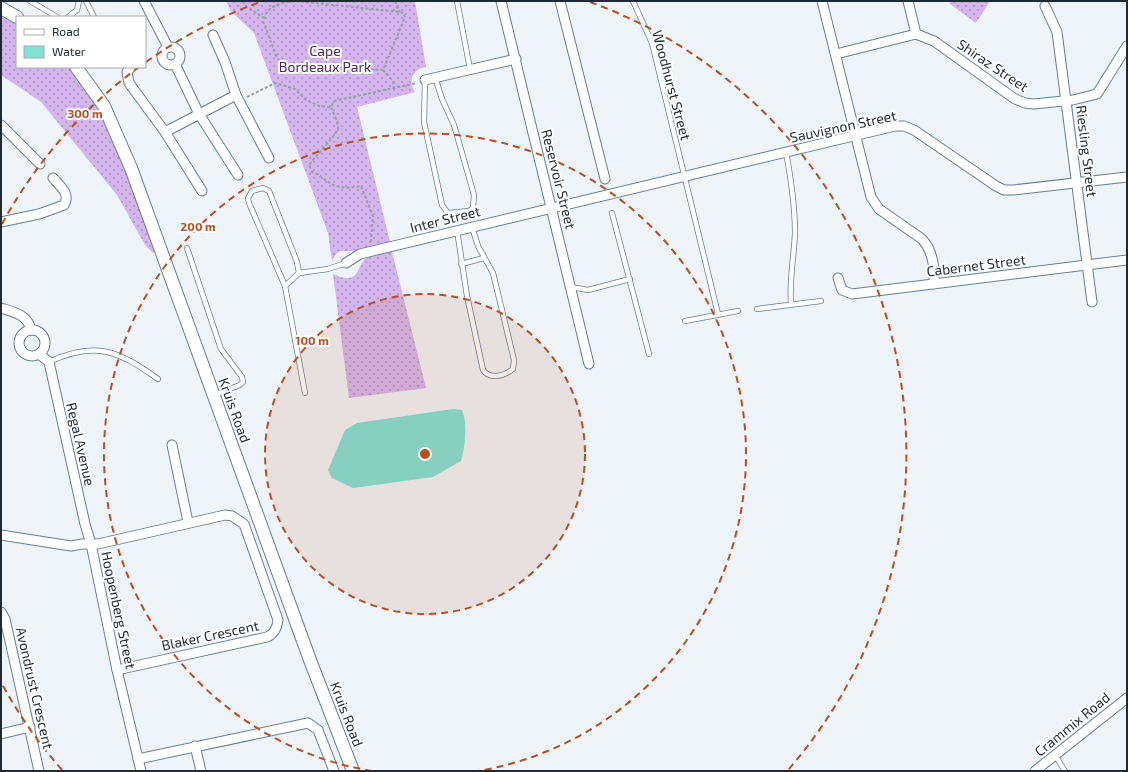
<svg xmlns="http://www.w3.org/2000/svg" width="1128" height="772" font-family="'Exo 2',sans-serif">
  <defs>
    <pattern id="grass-dots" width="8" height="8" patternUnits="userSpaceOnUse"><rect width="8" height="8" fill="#d4b5ee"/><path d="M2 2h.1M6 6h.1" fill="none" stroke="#ab93c2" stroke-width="1.8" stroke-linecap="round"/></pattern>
  </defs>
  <rect width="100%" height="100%" fill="#eff4fa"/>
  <!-- grass -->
  <g fill="url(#grass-dots)">
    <path d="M226,1h189l11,66c-13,2 -19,14 -11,25l-58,15 33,135 -37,9h-13l-4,3 -4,7 -4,-28 -74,-200 -23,-22z"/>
    <polygon points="949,1 990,1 976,23 950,4"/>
    <path d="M1,17l16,6v44h52c45,54 64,121 87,185l-3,1 -8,-8 -28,-50 -76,-93 -40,-27z"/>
    <path d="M392,252l34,136 -77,10 -16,-124c4,1 8,4 13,4 14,1 12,-14 20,-20z"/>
  </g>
  <!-- water -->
  <path fill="#81e2d6" d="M453,409l9,1c6,14 3,36 -1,51l-28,16 -80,11 -21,-10 -4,-8 17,-40 12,-7z"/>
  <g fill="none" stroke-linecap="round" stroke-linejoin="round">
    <!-- service casing -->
    <g stroke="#667f97" stroke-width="6">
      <g id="service">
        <polyline points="30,1 57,17"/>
        <polyline points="86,1 94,17"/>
        <polyline points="457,1 470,69"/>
        <polyline points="633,1 652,43 718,314"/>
        <polyline points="68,17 77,10 79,1"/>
        <polyline points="425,80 424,122 442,205 448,213 469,211 473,208 474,195 454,125 442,99 435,77"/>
        <path d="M786,152c5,27 9,54 9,81 -1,24 -6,47 -4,71"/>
        <polyline points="612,213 649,354"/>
        <path d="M457,230l10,66 16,74c7,10 21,6 30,-1l1,-9 -21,-87 -15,-27 -6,-19"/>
        <polyline points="187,248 221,349 242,377 243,382 240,385 214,395"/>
        <polyline points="461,264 484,258"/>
        <polyline points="299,273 297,262 269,191 263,188 252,191 248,198 249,203 285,286 305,393"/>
        <polyline points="285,286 299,273 328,269 346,263"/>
        <polyline points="571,287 588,290 630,279"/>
        <polyline points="757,309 821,301"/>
        <polyline points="685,321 738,311"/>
        <path d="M49,362c46,-22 70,-11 109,17"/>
        <polyline points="1055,755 1065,771"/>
      </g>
    </g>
    <!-- minor casing -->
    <g stroke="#667f97" stroke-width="11">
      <g id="minor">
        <polyline points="144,1 168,47"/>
        <polyline points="501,1 589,364"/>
        <polyline points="560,1 605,179"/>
        <path d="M822,1l49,196 8,12 43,30c11,12 13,29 12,45"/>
        <polyline points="1045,6 1057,32 1092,302"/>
        <polyline points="916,34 934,41 1015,99 1025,103 1034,104 1073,100 1097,94 1127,46"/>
        <polyline points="213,35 225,62 236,95 269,158"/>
        <circle cx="171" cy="56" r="9"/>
        <polyline points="836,54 916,34 908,1"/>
        <polyline points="175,64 199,114 238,175"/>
        <polyline points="131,67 127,72 129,83 165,132 202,191"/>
        <polyline points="425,80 516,59"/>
        <polyline points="1,125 40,164"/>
        <polyline points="165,132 236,95"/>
        <path d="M1,222l38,-8 25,-9c7,-11 -4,-19 -11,-27"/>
        <polyline points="346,263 360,254 895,126 904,126 914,130 996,186 1004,190 1013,190 1127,177"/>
        <polyline points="838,278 842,290 852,294 1127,260"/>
        <path d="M1,308c13,4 27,7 30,22"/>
        <circle cx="32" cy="343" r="13"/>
        <polyline points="39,354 49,362 85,524 91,544 117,670 141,771"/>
        <polyline points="172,445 188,522"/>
        <path d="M1,535l70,11 11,-2h16l127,-29 7,1 12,8 34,96c-1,9 -4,14 -11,17l-150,33"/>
        <polyline points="1,612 5,619 39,771"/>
        <polyline points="1,734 30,727"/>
        <polyline points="195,746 201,771"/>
        <polyline points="138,759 308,723 318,730 334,771"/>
        <polyline points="1035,771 1127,698"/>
      </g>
    </g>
    <!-- tertiary casing -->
    <g stroke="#667f97" stroke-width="14">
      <g id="tertiary">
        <polyline points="1,8 17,17"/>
        <polyline points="76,67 104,106 131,168 310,660 353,771"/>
      </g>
    </g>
    <!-- path -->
    <g stroke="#98a0a7" stroke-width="2" stroke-dasharray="3 2" stroke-linecap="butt">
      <polyline points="243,1 246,6 264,18"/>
      <path d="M296,1l104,11 4,1 1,4 -22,53 -101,-7 -5,-5 -14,-37c4,-16 19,-19 33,-20z"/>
      <polyline points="396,1 396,5 400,12"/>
      <polyline points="383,70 393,81 394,88"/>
      <polyline points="247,97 275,83 295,89 305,99 319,106 331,107"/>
      <path d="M371,242l2,-26 -12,-30c-10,2 -20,3 -29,-2 -8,-4 -10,-8 -20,-12l-3,-7c5,-8 29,-31 29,-37 0,-7 -5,-15 -7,-21l3,-6 83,-18"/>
    </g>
    <!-- service -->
    <use href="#service" stroke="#fff" stroke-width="4.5"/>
    <!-- minor -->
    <use href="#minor" stroke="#fff" stroke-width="9"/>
    <!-- tertiary -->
    <use href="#tertiary" stroke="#fff" stroke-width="12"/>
  </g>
  <!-- distance rings -->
  <circle cx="425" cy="454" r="160" fill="#b65021" fill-opacity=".12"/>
  <g fill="none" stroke="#b65021" stroke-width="2" stroke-dasharray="7 5">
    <circle cx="425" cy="454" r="160"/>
    <path d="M372 771A321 321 0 1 1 478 771"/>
    <path d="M62 770A481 481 0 0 1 2 684M2 224A481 481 0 0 1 139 67M146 62A481 481 0 0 1 260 2M590 2A481 481 0 0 1 788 770"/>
  </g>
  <g text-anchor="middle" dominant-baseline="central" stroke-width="4" stroke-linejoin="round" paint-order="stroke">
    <!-- park labels -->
    <g font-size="14" fill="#4f236b" stroke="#fff">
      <text x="325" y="50">Cape<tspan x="325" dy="16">Bordeaux Park</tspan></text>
    </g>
    <!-- street labels -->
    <g font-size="14" fill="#1f2a34" stroke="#fff">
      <text transform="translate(993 65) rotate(34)">Shiraz Street</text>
      <text transform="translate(672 85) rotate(75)">Woodhurst Street</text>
      <text transform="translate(843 126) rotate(-12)">Sauvignon Street</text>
      <text transform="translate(1087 151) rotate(83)">Riesling Street</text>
      <text transform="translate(559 179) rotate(76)">Reservoir Street</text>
      <text transform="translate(445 219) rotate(-14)">Inter Street</text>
      <text transform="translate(976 265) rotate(-7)">Cabernet Street</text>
      <text transform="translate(235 410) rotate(70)">Kruis Road</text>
      <text transform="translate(81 444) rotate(77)">Regal Avenue</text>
      <text transform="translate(119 610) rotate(78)">Hoopenberg Street</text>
      <text transform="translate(210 635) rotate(-12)">Blaker Crescent</text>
      <text transform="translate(35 688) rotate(77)">Avondrust Crescent</text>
      <text transform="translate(347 714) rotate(69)">Kruis Road</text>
      <text transform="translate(1072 724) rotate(-39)">Crammix Road</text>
    </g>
  </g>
  <circle cx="425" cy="454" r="6" fill="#b65021" stroke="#fff" stroke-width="2"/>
  <g font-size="12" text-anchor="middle" font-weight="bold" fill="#b65021" stroke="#fff" stroke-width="4" stroke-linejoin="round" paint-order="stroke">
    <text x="85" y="118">300 m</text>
    <text x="198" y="231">200 m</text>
    <text x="312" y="345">100 m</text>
  </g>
  <!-- border -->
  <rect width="1128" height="772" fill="none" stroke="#1f2a34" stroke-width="4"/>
  <!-- legend -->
  <rect x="16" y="16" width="130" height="52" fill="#ffffff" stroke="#a5aaae"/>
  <rect x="24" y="29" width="20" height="6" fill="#ffffff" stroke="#a5aaae"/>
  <text x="52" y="36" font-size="12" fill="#1f2a34">Road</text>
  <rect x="24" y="46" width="20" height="12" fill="#81e2d6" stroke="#a5aaae"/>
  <text x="52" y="56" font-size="12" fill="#1f2a34">Water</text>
</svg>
